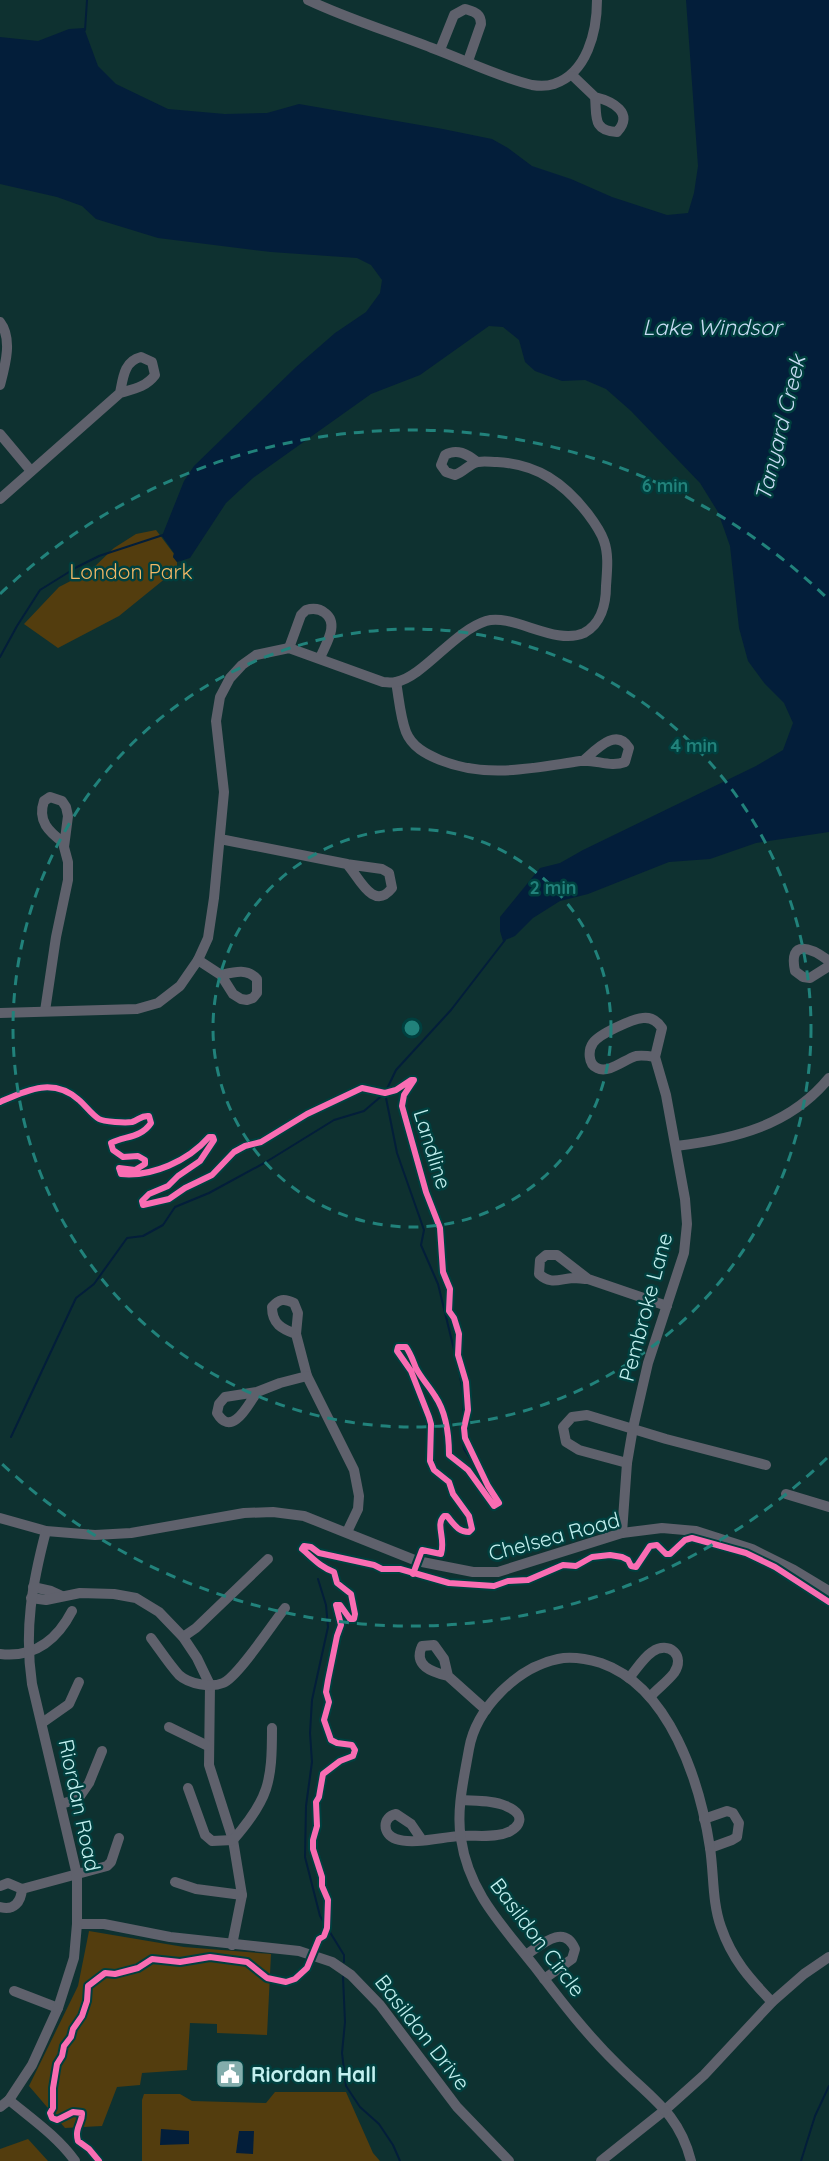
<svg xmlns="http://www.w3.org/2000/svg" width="829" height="2161" font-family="Quicksand,sans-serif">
  <rect width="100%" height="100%" fill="#0e3130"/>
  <!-- green -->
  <g fill="#533d0e">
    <polygon points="156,530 174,554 173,557 177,562 177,569 119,616 58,648 24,624 59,587 90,571 114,548 136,534"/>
    <polygon points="89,1931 184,1947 271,1954 267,2035 217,2033 217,2024 190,2023 187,2070 142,2073 140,2085 117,2087 102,2126 65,2128 29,2086 78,1986"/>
    <polygon points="275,2092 346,2092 373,2153 380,2161 142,2161 142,2100 144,2094 180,2094 192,2101 266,2103"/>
    <polygon points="28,2139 48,2161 0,2161 0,2149"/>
  </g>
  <!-- water -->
  <g fill="#031e3a">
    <polygon points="686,0 829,0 829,832 756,843 710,859 669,862 588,894 560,901 533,918 515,936 503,941 500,931 500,917 540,868 560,863 583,850 756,766 783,750 793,723 784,703 765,684 748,661 739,628 730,546 718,512 700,483 631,411 606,389 585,380 562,381 535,371 525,362 519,340 503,327 489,326 420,375 371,394 253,478 226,503 190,558 177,562 173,557 174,553 162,536 184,481 194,466 296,367 335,333 366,312 380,293 382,280 371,265 357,258 271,252 158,238 96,219 82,206 57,197 0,184 0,37 38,41 69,29 84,28 98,66 116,84 168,109 225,114 267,113 299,104 443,129 492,139 508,148 532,166 571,179 612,197 667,215 688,213 694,193 698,166"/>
    <polygon points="161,2129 189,2131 189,2144 160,2145"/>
    <polygon points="239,2131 254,2131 253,2154 236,2153"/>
  </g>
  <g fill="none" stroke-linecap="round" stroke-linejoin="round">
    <!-- stream -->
    <g stroke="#031e3a" stroke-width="2">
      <polyline points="85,30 87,0"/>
      <polyline points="0,657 17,626 40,590 77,567 99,556 163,535"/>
      <polyline points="385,1093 397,1153 424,1230 421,1245 438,1284 459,1370 464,1399 462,1434 464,1449 475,1466 482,1484 494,1502"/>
      <polyline points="11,1437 76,1298 94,1284 127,1238 143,1236 163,1225 175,1207 209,1193 266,1162 334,1120 364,1111 385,1093 396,1070 451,1010 505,940"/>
      <polyline points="318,1579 326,1605 328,1627 312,1700 310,1733 312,1762 306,1806 305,1857 320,1916 344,1955 344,1962"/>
      <polyline points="343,1977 345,2022 342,2053 346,2086 360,2107 379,2124 393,2145 400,2161"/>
      <polyline points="801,2161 815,2116 829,2086"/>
    </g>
    <!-- minor -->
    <g stroke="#5f616c" stroke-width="10">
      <path d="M308,0c40,19 83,32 124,48 33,12 66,29 100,37 6,1 16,1 22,-1 33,-11 43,-52 43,-84"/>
      <path d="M440,50l14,-35 11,-6c9,3 16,4 16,15l-13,37"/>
      <path d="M573,76l22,21c2,19 -3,34 22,35 18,-19 -5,-31 -22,-35"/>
      <path d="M0,322c13,17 5,44 0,63"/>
      <polyline points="0,434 31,471"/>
      <path d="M0,499l120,-106c14,-4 26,-6 35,-18l-3,-13 -11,-5c-17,4 -18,21 -21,36"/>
      <path d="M289,648l12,-33 5,-5c7,-2 13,-2 19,3 15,11 0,32 -5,45"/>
      <path d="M396,682c3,16 4,34 10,50 6,15 20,22 34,28 47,19 92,8 140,1 16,-2 30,7 45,1l4,-14c-13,-21 -33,2 -46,13"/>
      <path d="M220,839l127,25c12,13 26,48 45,24l-3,-15 -7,-4 -36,-5"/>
      <path d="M198,960l23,15 12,19 8,5 6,1 6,-2 4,-5v-14c-10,-11 -23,-7 -36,-4"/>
      <path d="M829,961c-17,-13 -41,-23 -34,10l8,6 7,1 19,-12"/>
      <path d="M45,1011l11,-74 12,-57v-18l-4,-15 4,-31 -2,-9 -4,-6 -12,-4 -6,4c-7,20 5,31 20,42"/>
      <path d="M0,1013l137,-4 21,-6 22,-17 18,-26 10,-22 6,-40 10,-106 -8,-71 4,-24 10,-19 12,-13 14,-10 33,-7 94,34c4,0 9,1 13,0 27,-5 58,-51 90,-61 27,-8 69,25 98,12 17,-9 22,-29 22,-47 1,-15 3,-31 -2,-45 -3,-9 -10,-19 -16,-27 -24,-31 -51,-50 -91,-52 -6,0 -13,-1 -19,0 -8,1 -14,10 -23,13l-9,-3 -5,-7 4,-10c12,-7 22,-1 32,7"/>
      <path d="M676,1146c58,-7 114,-20 153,-68"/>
      <path d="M588,1279c-5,0 -10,-1 -15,-1 -14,1 -22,7 -34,-4l1,-14 6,-5h11l31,24 79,27"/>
      <path d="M296,1334c-14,-5 -24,-10 -24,-27 7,-8 12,-9 22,-4l4,10 -2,21 11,42 47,94 5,26 -1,13 -11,23"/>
      <path d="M257,1392c-8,11 -25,47 -40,21l2,-9 6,-7 32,-5 23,-9 27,-7"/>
      <polyline points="627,1463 579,1450 566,1442 563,1427 572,1417 587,1415 666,1439 766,1465"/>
      <polyline points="786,1494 829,1507"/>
      <polyline points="0,1518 46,1531 95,1535 131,1533 244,1513 273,1512 304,1516 417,1561 473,1572 498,1572 622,1533 662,1528 696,1531 752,1549 794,1570 829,1591"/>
      <path d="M622,1533l5,-70 6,-35 15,-65 36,-110 3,-29 -2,-25 -19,-104 -11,-38 7,-29c-4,-6 -10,-11 -19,-10 -11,1 -44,16 -50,25 -5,7 -5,21 4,25 12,6 28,-9 39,-12 6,-1 13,0 19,1"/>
      <polyline points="33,1587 51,1591 62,1596"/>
      <polyline points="31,1598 46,1600 80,1593 114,1594 136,1598 159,1612 183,1637 197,1658 210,1685 209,1765 233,1840 242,1895 232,1945"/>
      <polyline points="183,1637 196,1628 268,1559"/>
      <path d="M151,1638c9,12 18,26 28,37 10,9 32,13 44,8 15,-6 50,-60 62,-75"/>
      <path d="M0,1654c34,4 57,-14 72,-43"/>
      <path d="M448,1676c-16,-4 -35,-10 -26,-30l12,-1 10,14 4,17 38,34"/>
      <path d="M629,1678c7,-8 14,-20 23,-26 17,-12 34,4 22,21 -7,9 -17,16 -24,24"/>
      <polyline points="42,1723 69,1704 79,1682"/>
      <polyline points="169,1727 208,1746"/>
      <path d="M188,1788l17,47 7,6 21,-1c36,-41 39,-58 39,-112"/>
      <polyline points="61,1804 78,1799 89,1783 102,1751"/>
      <polyline points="704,1819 727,1811 733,1813 739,1823 737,1837 732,1840 710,1848"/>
      <path d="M422,1840l-11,-16 -15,-10c-14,3 -14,20 0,25 17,6 46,-2 64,-3 12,-1 25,1 37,-1 20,-2 34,-19 9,-29 -13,-6 -31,-5 -45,-6"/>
      <polyline points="175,1882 196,1889 242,1895"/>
      <polyline points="0,1886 8,1883 22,1889 107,1866 111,1862 119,1838"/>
      <path d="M0,1907c14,4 21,-5 22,-18"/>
      <polyline points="77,1924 104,1924 170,1937 299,1951 332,1962 351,1975 380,2005 457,2107 509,2161"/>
      <path d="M526,1955c15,-10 38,-32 49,-6l-3,10 -28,20"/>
      <polyline points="14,1991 58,2008"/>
      <path d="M9,2100c23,19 49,37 66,61"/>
      <path d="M0,2107l9,-7 23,-35 26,-57 16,-50 3,-34v-49l-45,-191c-8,-54 0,-100 14,-153"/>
      <polyline points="601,2161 665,2110 704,2075 772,2002 804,1974 829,1957"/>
      <path d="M691,2161c-12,-48 -40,-63 -73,-96 -31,-30 -57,-64 -83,-98 -32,-41 -66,-74 -74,-128 -5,-29 3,-61 8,-90 7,-41 49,-82 89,-90 14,-3 29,0 43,4 69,24 99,119 109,185 4,26 2,54 11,79 11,32 28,51 51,75"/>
    </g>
    <!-- cycleway casing -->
    <g stroke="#003f3e" stroke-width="10">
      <g id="cycleway">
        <path d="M0,1102c27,-12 53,-25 79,-2 6,5 13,15 20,19 5,3 27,4 33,3 7,-2 9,-7 17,-6l2,7c-10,15 -26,13 -40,20l2,7 10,7 15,-1 7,4v4l-10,6 -16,-2 2,6c31,3 67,-13 88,-37h4l1,3 -14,21 -22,15 -10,10 -19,8 -7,7 1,4 26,-6 16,-11 27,-13 22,-23 11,-6 16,-4 46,-28 55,-26 23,5 11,-3 15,-10h3l-10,15 -2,11 24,86 14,36 3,44 7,17 -1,22 5,7 5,16 -1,21 8,27 2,28 -4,18 1,10 23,48 11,17 -5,3 -26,-36 -19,-15c0,-19 -3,-43 -14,-59 -6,-10 -14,-18 -19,-28 -3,-7 -5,-14 -10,-21h-8l-1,4 14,20 18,46 2,7 -1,37 4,9 15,12 4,12 16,22 3,13 -3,3c-11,0 -15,-8 -22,-16h-3c-9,9 2,22 -3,38l-19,-4 -9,24"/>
        <path d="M99,2161l-10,-12 -11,-8c-4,-13 5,-19 4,-28l-9,-1 -16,8 -5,-2 -2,-5 3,-5v-20l4,-24 5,-8 2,-10 7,-9 2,-8 9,-13 5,-15 1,-15 17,-13 10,1 23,-6 14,-9 28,3 30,-5 37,5 20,16 19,4 9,-3 12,-11 12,-29 5,-3 3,-8 1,-28 -6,-14v-9l-9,-28v-9l4,-14 -1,-24 3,-5 4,-23 17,-13 13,-5 2,-6 -3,-5 -15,-2 -6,-3 -7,-20 5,-18 -3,-10 2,-12 9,-44 4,-11 -5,-20h4l10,14h4l1,-5 -4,-20 -14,-11 -3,-11c-14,-5 -21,-14 -32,-23l2,-3 7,1 8,6 55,12 8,4h18l49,14 45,3 14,-5 20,-1 35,-15 13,1 16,-9 18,-2 12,2 6,3 3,6 5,1 14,-21 7,-1 9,9h4l15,-14 7,-2 54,15 29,14 54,35"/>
      </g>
    </g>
    <!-- cycleway -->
    <use href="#cycleway" stroke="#f96db3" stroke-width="6"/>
  </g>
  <!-- distance rings -->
  <g fill="none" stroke="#21827b" stroke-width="3" stroke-dasharray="10 8">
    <circle cx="412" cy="1028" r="199"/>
    <circle cx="412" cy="1028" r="399"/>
    <path d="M827 1458A598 598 0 0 1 0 1462M0 594A598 598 0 0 1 827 598"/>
  </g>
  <!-- icons -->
  <defs>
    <g id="civic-square" transform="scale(1.5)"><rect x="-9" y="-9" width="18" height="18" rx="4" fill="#83adac" stroke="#003f3e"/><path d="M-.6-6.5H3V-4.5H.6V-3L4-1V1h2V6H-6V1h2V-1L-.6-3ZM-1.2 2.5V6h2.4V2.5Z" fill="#fff"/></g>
  </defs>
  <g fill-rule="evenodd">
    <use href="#civic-square" x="230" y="2074"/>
  </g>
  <g text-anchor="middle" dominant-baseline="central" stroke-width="5" stroke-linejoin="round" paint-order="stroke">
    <!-- park labels -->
    <g font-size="21" fill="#f2b866" stroke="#003f3e">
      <text x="131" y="571">London Park</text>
    </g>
    <!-- street labels -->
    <g font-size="21" fill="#c2f0ef" stroke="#003f3e">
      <text transform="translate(433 1149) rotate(73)">Landline</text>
      <text transform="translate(645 1307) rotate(-75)">Pembroke Lane</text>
      <text transform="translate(554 1536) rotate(-15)">Chelsea Road</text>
      <text transform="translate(80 1805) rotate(78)">Riordan Road</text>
      <text transform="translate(538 1937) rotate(53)">Basildon Circle</text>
      <text transform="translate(423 2032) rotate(52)">Basildon Drive</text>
    </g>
    <!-- poi labels -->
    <g font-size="21" font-weight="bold" fill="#c2f0ef" stroke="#003f3e" text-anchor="start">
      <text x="251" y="2074">Riordan Hall</text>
    </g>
    <!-- water labels -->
    <g font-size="22" font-style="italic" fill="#c8dbf4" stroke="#003f3e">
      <text x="712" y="327">Lake Windsor</text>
      <text transform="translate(780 428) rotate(-76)">Tanyard Creek</text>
    </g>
  </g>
  <circle cx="412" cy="1028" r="9" fill="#21827b" stroke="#003f3e" stroke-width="3"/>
  <g font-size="18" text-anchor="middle" font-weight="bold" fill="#21827b" stroke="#003f3e" stroke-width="5" stroke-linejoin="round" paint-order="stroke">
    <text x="665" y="492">6 min</text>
    <text x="694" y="752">4 min</text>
    <text x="553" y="894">2 min</text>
  </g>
</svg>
